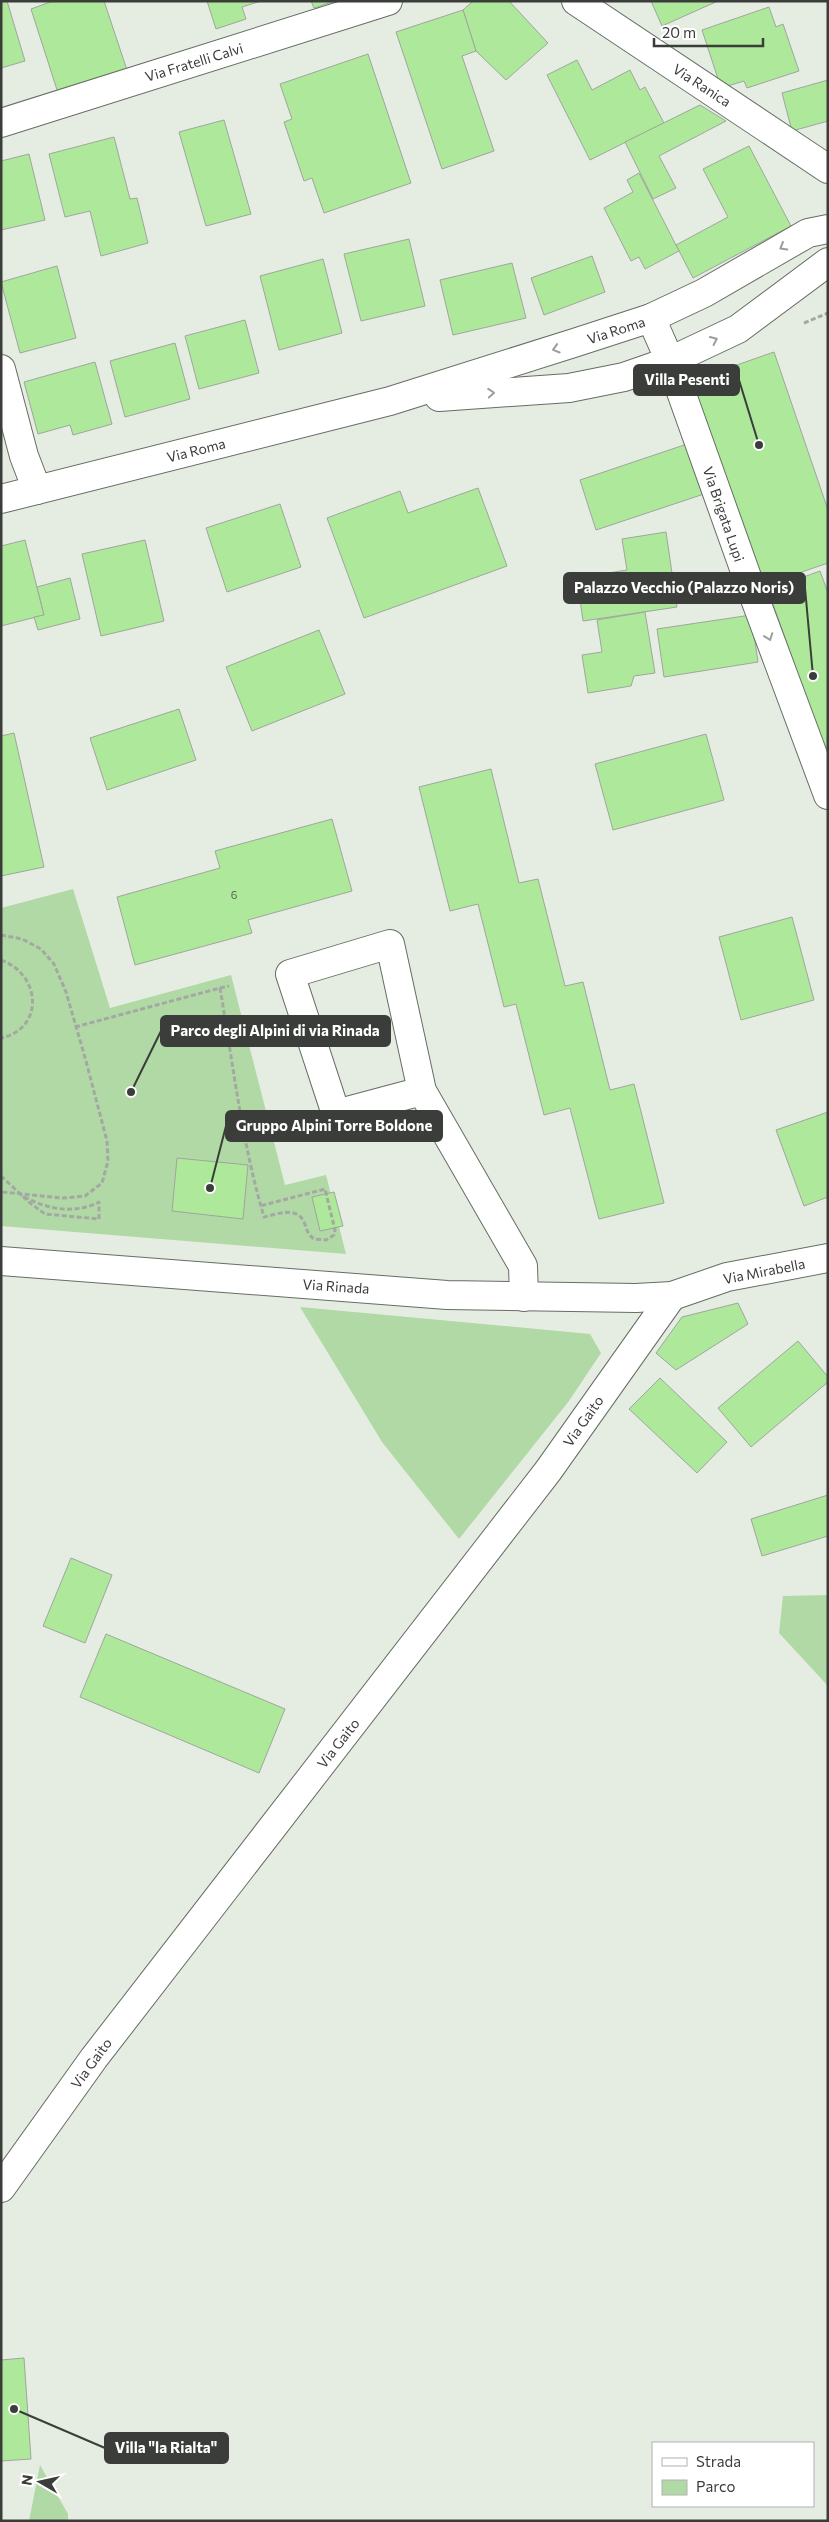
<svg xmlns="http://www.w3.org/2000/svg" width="829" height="2522" font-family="Commissioner,sans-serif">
  <rect width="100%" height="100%" fill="#e5ede3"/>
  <!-- green -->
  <g fill="#b1d9a5">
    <polygon points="73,889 110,1008 231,975 285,1185 326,1175 346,1254 1,1226 1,908"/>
    <polygon points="300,1307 590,1334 601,1353 569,1401 459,1539 382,1442"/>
    <polygon points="828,1595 828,1686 779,1633 783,1596"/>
    <polygon points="40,2465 68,2514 68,2521 29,2521"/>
  </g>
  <!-- building -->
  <g fill="#aee89b" stroke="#9fa69d">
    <polygon points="7,1 25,61 1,68 1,2"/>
    <polygon points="53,1 104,1 127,70 58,93 31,9"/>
    <polygon points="207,1 261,1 242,7 246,19 216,29"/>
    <polygon points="311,1 335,1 314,8"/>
    <polygon points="473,1 509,1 548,43 506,80 476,51 463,10"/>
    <polygon points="651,1 718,1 662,26"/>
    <polygon points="769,7 776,27 783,24 799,71 747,88 744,81 721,88 702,30"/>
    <polygon points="463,10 476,51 462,56 494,151 442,169 396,32"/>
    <polygon points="368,54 411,183 324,213 312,178 304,181 284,122 292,119 280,84"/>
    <polygon points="577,60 592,90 630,70 640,90 645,87 664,123 590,160 547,75"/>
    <polygon points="828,80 828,121 792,131 782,93"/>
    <polygon points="700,105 726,121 659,156 676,188 653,199 625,142"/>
    <polygon points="224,120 251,214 206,226 179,132"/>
    <polygon points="114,137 130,199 137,198 148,243 101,256 90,211 65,217 49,154"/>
    <polygon points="749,146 791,226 693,278 676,245 728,217 703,169"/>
    <polygon points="29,154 45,220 1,230 1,161"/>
    <polygon points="639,173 679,251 645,269 639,257 631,261 604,208 633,192 627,180"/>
    <polygon points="409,239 425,306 361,321 344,254"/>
    <polygon points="592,256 605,292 544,315 531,278"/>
    <polygon points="323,259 342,333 279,350 260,276"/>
    <polygon points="512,263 526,318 453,335 440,280"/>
    <polygon points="57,266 76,338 20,353 1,282"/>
    <polygon points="245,320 259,373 199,389 185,336"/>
    <polygon points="175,343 190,399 125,417 110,361"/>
    <polygon points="774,352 828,510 828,563 761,586 691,381"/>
    <polygon points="95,362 112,424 73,435 70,425 38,434 24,382"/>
    <polygon points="690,443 707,493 596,530 580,480"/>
    <polygon points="478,488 507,566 364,618 327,518 400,491 408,513"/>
    <polygon points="280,504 301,567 227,592 206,528"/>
    <polygon points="666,532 677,607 583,621 577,578 627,570 622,539"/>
    <polygon points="25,540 44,615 1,626 1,546"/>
    <polygon points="145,540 164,621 101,636 82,554"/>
    <polygon points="820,571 828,593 828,759 768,590"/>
    <polygon points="70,578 80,619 38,630 34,617 44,615 37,587"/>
    <polygon points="645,612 655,673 634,676 631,686 588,693 582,655 602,652 597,620"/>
    <polygon points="751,615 758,662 664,677 657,629"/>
    <polygon points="319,630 345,694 252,731 226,667"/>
    <polygon points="179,709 196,760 107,790 90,738"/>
    <polygon points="14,733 44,867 1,876 1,736"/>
    <polygon points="706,734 724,800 613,830 595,764"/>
    <polygon points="491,769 519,883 538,879 565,986 583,982 610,1090 634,1084 664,1203 599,1219 570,1108 544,1115 516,1004 504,1007 478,904 450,911 419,787"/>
    <polygon points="332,819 352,891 248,920 252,933 135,965 117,897 220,868 215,851"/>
    <polygon points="792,917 814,1000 741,1020 719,937"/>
    <polygon points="828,1112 828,1197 804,1206 776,1130"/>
    <polygon points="177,1158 248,1165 243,1219 172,1211"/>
    <polygon points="334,1192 343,1226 320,1231 312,1197"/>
    <polygon points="738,1303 748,1324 676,1370 656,1353 682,1317"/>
    <polygon points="798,1341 828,1377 828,1382 751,1447 718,1408"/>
    <polygon points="660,1378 727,1442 697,1473 629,1409"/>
    <polygon points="828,1495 828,1536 762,1556 751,1519"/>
    <polygon points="71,1558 112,1575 85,1643 43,1626"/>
    <polygon points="106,1634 285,1709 259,1773 80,1697"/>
    <polygon points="24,2358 31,2459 1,2461 1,2360"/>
  </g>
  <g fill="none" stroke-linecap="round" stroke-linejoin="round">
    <!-- minor casing -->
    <g stroke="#666d64" stroke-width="30">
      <g id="minor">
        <polyline points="576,1 828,169"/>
        <polyline points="1,123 388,1"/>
        <polyline points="651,318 670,361 752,591 828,795"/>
        <polyline points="1,369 24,456 37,490"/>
        <polyline points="439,397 569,388 624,377 670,361 738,329 828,262"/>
        <polyline points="1,499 390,401 574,343 651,318 704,293 808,233 828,229"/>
        <polyline points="422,1091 336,1114 290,974 390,944 422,1091 523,1266 524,1297"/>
        <polyline points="1,1261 447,1295 636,1298 672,1296 727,1277 828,1258"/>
        <polyline points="1,2188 94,2058 548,1471 672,1296"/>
      </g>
    </g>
    <!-- path -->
    <g stroke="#a3a9a2" stroke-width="3" stroke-dasharray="5 2.5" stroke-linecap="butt">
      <polyline points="804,323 828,313"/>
      <polyline points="1,935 22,939 41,949 54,964 66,992 86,1061 107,1141 108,1161 102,1183 85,1196 63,1198 1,1192"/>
      <path d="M1,960c41,15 43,69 0,78"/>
      <polyline points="220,988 229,986"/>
      <path d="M75,1027l145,-39c13,76 22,155 44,229 13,-3 33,-11 40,5 3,7 3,12 10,17l12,1 8,-5 1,-5 -10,-41 -65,17"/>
      <path d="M1,1176l29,27 15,11 54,5v-17c-25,13 -54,7 -78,-7"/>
    </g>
    <!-- minor -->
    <use href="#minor" stroke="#fff" stroke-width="28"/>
  </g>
  <!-- one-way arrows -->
  <defs><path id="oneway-chevron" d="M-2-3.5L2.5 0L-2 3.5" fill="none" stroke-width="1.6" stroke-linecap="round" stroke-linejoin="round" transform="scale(1.25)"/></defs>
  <g stroke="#9c9e9c">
    <use href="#oneway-chevron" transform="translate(783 247) rotate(150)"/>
    <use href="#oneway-chevron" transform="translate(714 340) rotate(-25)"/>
    <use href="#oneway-chevron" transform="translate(556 349) rotate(163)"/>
    <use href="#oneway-chevron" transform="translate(491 393) rotate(-4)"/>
    <use href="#oneway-chevron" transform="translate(769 637) rotate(70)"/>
  </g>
  <g text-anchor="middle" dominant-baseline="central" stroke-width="5" stroke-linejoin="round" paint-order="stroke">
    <!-- number labels -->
    <g font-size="11" fill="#576852">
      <text x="234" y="894">6</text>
    </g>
    <!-- street labels -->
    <g font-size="14" fill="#3a3d39" stroke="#fff">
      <text transform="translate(194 62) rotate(-17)">Via Fratelli Calvi</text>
      <text transform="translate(702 85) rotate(33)">Via Ranica</text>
      <text transform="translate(616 330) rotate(-18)">Via Roma</text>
      <text transform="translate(196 450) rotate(-14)">Via Roma</text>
      <text transform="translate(724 514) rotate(71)">Via Brigata Lupi</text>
      <text transform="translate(764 1271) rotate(-11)">Via Mirabella</text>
      <text transform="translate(336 1286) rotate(4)">Via Rinada</text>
      <text transform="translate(583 1421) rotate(-55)">Via Gaito</text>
      <text transform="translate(338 1743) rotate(-52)">Via Gaito</text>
      <text transform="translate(91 2063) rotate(-54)">Via Gaito</text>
    </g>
  </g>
  <!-- callouts -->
  <path fill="none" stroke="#3a3d39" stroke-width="2" d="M759 445L739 380M813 676L805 588M131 1092L161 1031M210 1188L226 1126M14 2409L105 2448"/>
  <g fill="#3a3d39" stroke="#fff" stroke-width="2">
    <circle cx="759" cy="445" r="5"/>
    <circle cx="813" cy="676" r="5"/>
    <circle cx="131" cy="1092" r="5"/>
    <circle cx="210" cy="1188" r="5"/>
    <circle cx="14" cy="2409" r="5"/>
  </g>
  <g fill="#3a3d39" stroke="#3a3d39" stroke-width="2">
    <rect x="634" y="365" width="105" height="30" rx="5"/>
    <rect x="564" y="573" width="241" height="30" rx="5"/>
    <rect x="161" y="1016" width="229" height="30" rx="5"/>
    <rect x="226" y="1111" width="216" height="30" rx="5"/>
    <rect x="105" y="2433" width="123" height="30" rx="5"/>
  </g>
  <g font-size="15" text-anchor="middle" font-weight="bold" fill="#fff">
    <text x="687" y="385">Villa Pesenti</text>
    <text x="684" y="593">Palazzo Vecchio (Palazzo Noris)</text>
    <text x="275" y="1036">Parco degli Alpini di via Rinada</text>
    <text x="334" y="1131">Gruppo Alpini Torre Boldone</text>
    <text x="166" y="2453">Villa "la Rialta"</text>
  </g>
  <!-- border -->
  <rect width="829" height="2522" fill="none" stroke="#3a3d39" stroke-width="5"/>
  <!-- legend -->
  <rect x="652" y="2442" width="162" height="65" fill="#ffffff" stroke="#b0b1b0"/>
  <rect x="662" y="2458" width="25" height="8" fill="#ffffff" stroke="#b0b1b0"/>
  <text x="696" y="2467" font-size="15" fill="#3a3d39">Strada</text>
  <rect x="662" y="2480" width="25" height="15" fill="#b1d9a5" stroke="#b0b1b0"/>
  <text x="696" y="2492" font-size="15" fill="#3a3d39">Parco</text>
  <!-- north arrow -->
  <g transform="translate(40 2482) rotate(279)" stroke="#ffffff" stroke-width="4" paint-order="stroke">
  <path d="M0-4L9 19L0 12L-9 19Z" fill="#3a3d39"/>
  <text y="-8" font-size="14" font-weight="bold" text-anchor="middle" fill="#3a3d39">N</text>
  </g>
  <!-- scale -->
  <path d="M654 38v8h109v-8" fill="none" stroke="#3a3d39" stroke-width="2.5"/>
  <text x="662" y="38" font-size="15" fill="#3a3d39" stroke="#ffffff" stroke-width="4" paint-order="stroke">20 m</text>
</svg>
